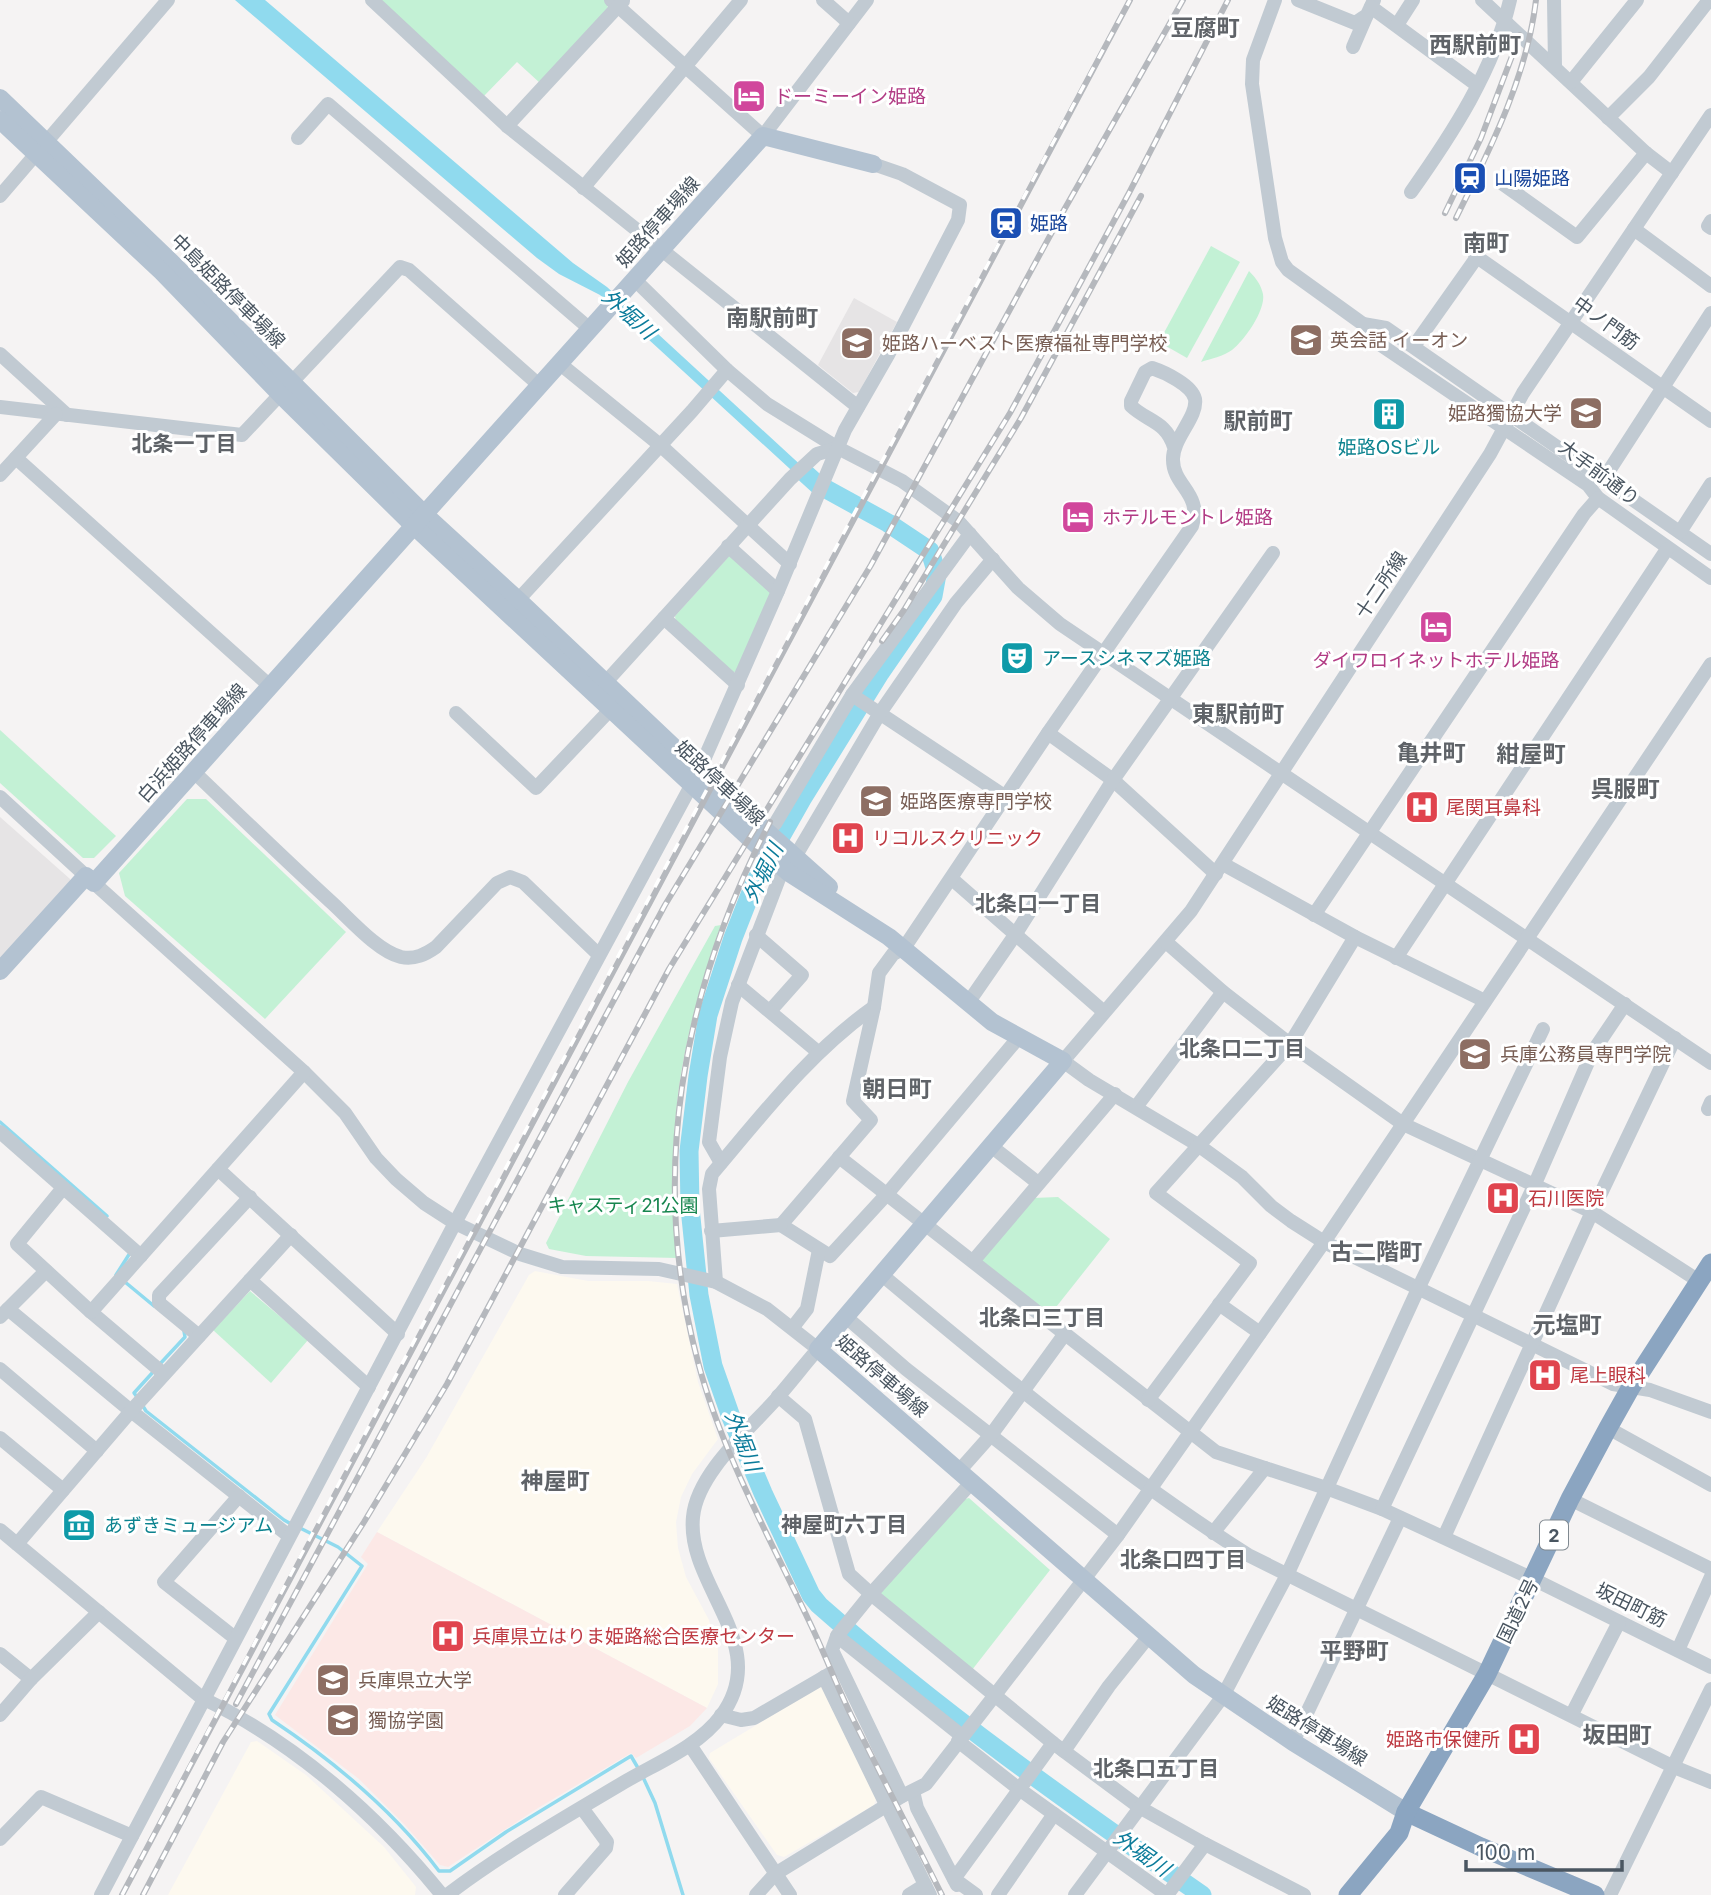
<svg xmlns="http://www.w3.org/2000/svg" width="1711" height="1895" font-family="Inter,'Noto Sans JP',sans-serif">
  <rect width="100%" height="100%" fill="#f5f3f3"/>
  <!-- commercial -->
  <g fill="#fdf9ef">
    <polygon points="535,1271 588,1281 648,1281 677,1284 698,1382 718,1439 692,1474 681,1497 676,1522 678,1548 686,1577 709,1620 718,1650 718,1684 707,1708 377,1532 426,1458 529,1275"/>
    <polygon points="821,1686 876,1799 874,1805 784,1857 777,1855 709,1758 710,1753"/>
    <polygon points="257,1741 306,1775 384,1847 416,1887 415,1895 168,1895 251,1742"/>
  </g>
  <!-- education -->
  <g fill="#e6e4e5">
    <polygon points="854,298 897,322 859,392 853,393 818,365"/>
    <polygon points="0,817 70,879 71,886 0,967"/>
  </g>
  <!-- medical -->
  <polygon fill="#fce8e6" points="377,1532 707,1708 690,1726 636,1758 631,1753 538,1808 448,1867 440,1865 404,1824 359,1779 275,1715 368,1564 361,1557"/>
  <!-- green -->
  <g fill="#c3f1d5">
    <polygon points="381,0 606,0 608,8 540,83 517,62 483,97"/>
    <polygon points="1211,246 1240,262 1187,358 1159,342"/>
    <path d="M1249,271c7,7 12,14 14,23 3,16 -19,47 -31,56 -8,6 -22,9 -31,12z"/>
    <polygon points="730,555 771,591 738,672 731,672 676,623 675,616"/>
    <polygon points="0,730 116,836 94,858 83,858 0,783"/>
    <polygon points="187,799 206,799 346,932 265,1019 125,896 119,873"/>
    <path d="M721,925c-21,61 -39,123 -45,188 -5,48 -2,96 2,145l-92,-2 -37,-7 -3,-6 82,-161 87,-156z"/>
    <polygon points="1058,1197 1110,1239 1049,1316 979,1260 1033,1198"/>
    <polygon points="250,1291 308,1340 271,1383 213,1330"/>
    <polygon points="969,1498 1050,1570 972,1670 882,1599 880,1590 962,1500"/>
  </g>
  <!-- water -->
  <polygon fill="#90daee" points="235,0 265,0 573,263 607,287 806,470 820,476 814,491 600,295 559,274 537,258"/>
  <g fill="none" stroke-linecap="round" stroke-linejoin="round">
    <!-- stream -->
    <g stroke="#90daee" stroke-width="3.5">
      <polyline points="0,1122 107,1216"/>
      <polyline points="116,1275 130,1253"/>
      <polyline points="125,1282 154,1306"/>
      <polyline points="159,1365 185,1337 184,1331"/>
      <polyline points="137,1397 134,1393 154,1371"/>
      <polyline points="141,1403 146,1411 284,1520 293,1525"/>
      <path d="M300,1528l38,19 24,19 -93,148 3,6c63,42 121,90 167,151h11l56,-39 125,-76 7,12"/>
      <polyline points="642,1775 655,1803 683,1895"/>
    </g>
    <!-- river -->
    <path stroke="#90daee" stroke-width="19" d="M806,474l11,10 71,39 42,28 7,23 -4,22 -53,77 -78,126 -47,83 -22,56 -25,77 -10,61 -9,75 1,57 9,87 14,71 18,51 32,76 48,102 8,10c120,106 251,199 383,290"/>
    <!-- minor -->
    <g stroke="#c1cad2" stroke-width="14">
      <polyline points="372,0 507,126 858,407"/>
      <polyline points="611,0 763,136 867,0"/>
      <polyline points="823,0 849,23"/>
      <polyline points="1275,0 1253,60 1252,84 1275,238 1282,262 1288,270 1363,324 1372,339 1588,485 1598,498 1711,578"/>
      <polyline points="1298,0 1355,23 1367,15 1374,0"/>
      <polyline points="1482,0 1646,153 1672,173"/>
      <polyline points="1554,0 1555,66"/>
      <polyline points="1371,7 1477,85"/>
      <polyline points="1397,25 1413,0"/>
      <polyline points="1353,47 1366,17"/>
      <polyline points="1571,82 1637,0"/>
      <polyline points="1711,115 1523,393 1490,454 1191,911 1063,1061 1089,1080 1198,1145 1242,1177 1271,1206 1291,1221 1324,1242 1613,1384 1650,1390 1711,1412"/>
      <polyline points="1608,118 1649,77 1709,0"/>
      <polyline points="507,126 623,1"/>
      <polyline points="298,138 328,104 590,329"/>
      <polyline points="1503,184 1577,237 1646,153"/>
      <polyline points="583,188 741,0"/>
      <path d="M1411,192c41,-58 83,-122 99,-192"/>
      <polyline points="0,196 168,0"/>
      <polyline points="1711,221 1708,226 1711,228"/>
      <polyline points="1634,229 1711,286"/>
      <polyline points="1477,257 1711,421"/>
      <polyline points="634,279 727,370 767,404 838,448 902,481 958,521 1018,588 1060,624 1711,1063"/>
      <polyline points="1363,324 1386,328 1711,554"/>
      <polyline points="1414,346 1477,257 1471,248"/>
      <polyline points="0,354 67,415"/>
      <polyline points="559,363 660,445 790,564"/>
      <polyline points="0,407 242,435 400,267 409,270 539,385"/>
      <polyline points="16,458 271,687"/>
      <polyline points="0,475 56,414"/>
      <polyline points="1603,480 1711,313"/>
      <polyline points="1680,532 1711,484"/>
      <polyline points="728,546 778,591"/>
      <polyline points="518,600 692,411 727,370"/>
      <polyline points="664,618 738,685"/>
      <polyline points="605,683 790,479 817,454 838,448"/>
      <polyline points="852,695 1006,797"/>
      <polyline points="456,713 536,788 610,710"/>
      <polyline points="1048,733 1113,780 1216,874"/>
      <path d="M194,772c45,43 90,87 136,129 19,17 47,50 71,56 14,3 25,-3 35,-10l61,-64 13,-6 13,5 76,73"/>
      <polyline points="0,797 86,876"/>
      <polyline points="775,824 852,695 970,534"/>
      <polyline points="795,857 880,713 956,603 993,559"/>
      <polyline points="1223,864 1355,937 1485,1001"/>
      <polyline points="952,879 1104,1012"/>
      <path d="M94,883l210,189 41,41 31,45 20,21 28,24 31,20 65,31 42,13 97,2 57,13 51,27 51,40c-14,16 -27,33 -41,49 -27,31 -80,75 -84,119 -7,69 81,128 28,199 -24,32 -67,48 -100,68 -59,35 -120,70 -174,111"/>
      <polyline points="1314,915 1584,514 1598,498"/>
      <polyline points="756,935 802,975 770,1011"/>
      <polyline points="1166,942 1223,992 1290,1044 1403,1124 1592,1212 1699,1281"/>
      <polyline points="1396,958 1667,549"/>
      <polyline points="738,985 818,1052"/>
      <polyline points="968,1003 1015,935 1113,780 1273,553"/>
      <path d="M1019,1037l-132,157 -57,62 -49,-31 90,-105 -18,-19 21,-94 5,-34 14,-19 11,-6 144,-215 144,-207c11,-32 -19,-40 -19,-66 -1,-21 25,-43 22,-61 -3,-14 -31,-27 -43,-31l-7,4 -14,29v5c17,16 35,15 43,41"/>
      <polyline points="1136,1107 1223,992"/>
      <polyline points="1708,1109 1711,1102"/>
      <polyline points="0,1132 141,1256"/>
      <polyline points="991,1146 1038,1183"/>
      <polyline points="839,1157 1216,1452 1326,1488 1382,1509 1533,1579 1711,1667"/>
      <polyline points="721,1163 709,1142 720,1057 732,1002 783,868"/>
      <polyline points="218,1169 398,1334"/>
      <polyline points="63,1188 17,1244 91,1312 164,1374"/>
      <polyline points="711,1231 781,1225"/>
      <polyline points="974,1260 1115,1094"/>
      <path d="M882,1275c117,98 237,198 366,280l426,212 37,15"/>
      <polyline points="250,1280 369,1387"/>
      <path d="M716,1282l-7,-93 3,-15c50,-59 98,-122 162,-167"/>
      <polyline points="1219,1304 1260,1333"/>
      <polyline points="8,1309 131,1411 289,1536"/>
      <polyline points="91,1312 304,1072"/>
      <polyline points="0,1317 46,1271"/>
      <polyline points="846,1317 906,1369 1118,1535"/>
      <polyline points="793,1327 807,1309 819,1250"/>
      <polyline points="199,1336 159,1303 159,1295 250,1197"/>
      <polyline points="0,1369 97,1451"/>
      <polyline points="778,1396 805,1419 849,1574 871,1594 1053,1743 1139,1807 1205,1844"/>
      <polyline points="1148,1400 1250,1263 1156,1193 1290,1044 1355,937"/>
      <polyline points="1608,1428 1711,1485"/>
      <polyline points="0,1438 63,1490"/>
      <polyline points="959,1471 991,1435 1064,1335"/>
      <polyline points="1570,1499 1711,1569"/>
      <polyline points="1382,1509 1534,1186 1592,1053 1625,1004"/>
      <path d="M0,1530l202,168c93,44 176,118 240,197"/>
      <polyline points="1213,1533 1265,1468"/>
      <polyline points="1444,1537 1592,1212 1675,1038"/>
      <polyline points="17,1544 131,1411 291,1235"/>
      <polyline points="837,1636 962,1736"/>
      <polyline points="235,1638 164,1582 239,1496"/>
      <polyline points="1678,1650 1711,1577"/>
      <polyline points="0,1654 31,1679"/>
      <polyline points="824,1677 930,1895"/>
      <polyline points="1572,1714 1619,1622"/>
      <polyline points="0,1715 31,1679 99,1612"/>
      <polyline points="721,1715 741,1720 754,1718 833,1672"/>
      <polyline points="958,1741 1019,1789 1167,1895"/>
      <polyline points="1293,1742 1400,1518"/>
      <polyline points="690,1745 790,1895"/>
      <polyline points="1064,1751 1109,1686 1149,1636"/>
      <polyline points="913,1791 917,1808 957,1885"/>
      <polyline points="902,1796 832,1650 837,1636 871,1594 971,1483"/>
      <polyline points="0,1839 41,1797 132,1836"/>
      <polyline points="101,1895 455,1223 699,771 778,591 845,430 888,355 958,220 960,205 902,174 873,164"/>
      <polyline points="565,1895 606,1848 607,1842 582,1808"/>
      <polyline points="756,1895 775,1874 902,1796 926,1784 995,1695 1118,1535 1324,1242 1711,664"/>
      <polyline points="909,1895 925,1885"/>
      <polyline points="976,1895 954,1879 1053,1743"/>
      <polyline points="998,1895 1054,1814"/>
      <polyline points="1075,1895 1223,1696 1253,1639 1287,1575 1418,1289 1543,1029"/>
      <polyline points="1167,1895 1205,1844 1304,1895"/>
      <polyline points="1610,1895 1711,1689"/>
    </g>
    <!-- major -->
    <g stroke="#b3c2d1" stroke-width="18">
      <polyline points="0,98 171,262 425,515 518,600 699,771 829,887"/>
      <polyline points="0,120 162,272 281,395 414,526 761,849 789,873 889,937 992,1022 1063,1061 818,1349 1194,1675 1293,1742 1406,1812"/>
      <polyline points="0,971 86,876 94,883 763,136 873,164"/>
    </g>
    <!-- highway -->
    <g stroke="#8ba5c1" stroke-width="19">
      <polyline points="1406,1812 1481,1847 1595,1895"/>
      <polyline points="1348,1895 1399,1833 1406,1812 1487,1674 1570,1499 1608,1428 1631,1387 1711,1263"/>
    </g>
    <!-- rail casing -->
    <g stroke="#b5b8bd" stroke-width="6">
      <g id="rail">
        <polyline points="1445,213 1481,138 1520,35"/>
        <path d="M1456,218c34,-69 71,-141 80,-218"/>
        <polyline points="882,641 904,610 1021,418 1141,196"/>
        <path d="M770,822c-88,169 -122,353 -72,540 24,91 71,174 111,259 15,31 27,63 42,94 30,60 61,120 91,180"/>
        <polyline points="236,1704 665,905 871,565 1064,210 1183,0"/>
        <path d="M122,1895c333,-633 668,-1265 1008,-1895"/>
        <polyline points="143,1895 223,1742 364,1522 447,1384 669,969 1010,413 1129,193 1228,0"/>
      </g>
    </g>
    <!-- rail -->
    <use href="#rail" stroke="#fff" stroke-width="3.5" stroke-dasharray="10" stroke-linecap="butt"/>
  </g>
  <!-- icons -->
  <defs>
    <g id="hotel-square" transform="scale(1.75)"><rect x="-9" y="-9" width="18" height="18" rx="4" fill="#d1479c" stroke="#fff"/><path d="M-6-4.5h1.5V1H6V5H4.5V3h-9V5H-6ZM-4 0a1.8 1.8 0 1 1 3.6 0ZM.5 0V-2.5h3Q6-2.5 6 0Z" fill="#fff"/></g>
    <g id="station-square" transform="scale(1.75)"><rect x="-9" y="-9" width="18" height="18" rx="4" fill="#1a4fb4" stroke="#fff"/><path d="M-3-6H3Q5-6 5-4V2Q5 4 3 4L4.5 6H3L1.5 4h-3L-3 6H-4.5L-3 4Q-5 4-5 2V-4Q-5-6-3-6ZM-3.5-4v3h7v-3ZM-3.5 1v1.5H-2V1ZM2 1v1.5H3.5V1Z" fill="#fff"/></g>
    <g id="university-square" transform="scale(1.75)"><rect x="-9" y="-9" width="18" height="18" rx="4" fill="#8d6e63" stroke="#fff"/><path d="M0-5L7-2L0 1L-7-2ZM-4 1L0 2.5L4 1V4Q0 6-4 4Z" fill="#fff"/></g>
    <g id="school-square" transform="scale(1.75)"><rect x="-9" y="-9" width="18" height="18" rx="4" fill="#8d6e63" stroke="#fff"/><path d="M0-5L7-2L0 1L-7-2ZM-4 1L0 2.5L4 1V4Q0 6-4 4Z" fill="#fff"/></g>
    <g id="building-square" transform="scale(1.75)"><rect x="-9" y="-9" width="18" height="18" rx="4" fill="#0f9aa8" stroke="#fff"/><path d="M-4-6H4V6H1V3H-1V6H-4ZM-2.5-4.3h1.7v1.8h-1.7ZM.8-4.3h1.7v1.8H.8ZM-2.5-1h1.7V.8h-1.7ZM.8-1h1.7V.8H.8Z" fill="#fff"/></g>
    <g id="theatre-square" transform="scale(1.75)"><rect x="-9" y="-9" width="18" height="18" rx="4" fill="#0f9aa8" stroke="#fff"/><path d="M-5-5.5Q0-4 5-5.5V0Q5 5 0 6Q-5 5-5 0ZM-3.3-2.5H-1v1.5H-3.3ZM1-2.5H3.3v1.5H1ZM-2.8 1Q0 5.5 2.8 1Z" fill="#fff"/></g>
    <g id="hospital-square" transform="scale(1.75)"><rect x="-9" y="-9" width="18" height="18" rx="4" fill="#e0444e" stroke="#fff"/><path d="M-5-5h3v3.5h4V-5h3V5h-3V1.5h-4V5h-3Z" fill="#fff"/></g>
    <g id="museum-square" transform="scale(1.75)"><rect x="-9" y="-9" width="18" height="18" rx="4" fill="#0f9aa8" stroke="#fff"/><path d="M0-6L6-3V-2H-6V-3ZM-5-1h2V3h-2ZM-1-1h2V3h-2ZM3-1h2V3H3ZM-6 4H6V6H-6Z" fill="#fff"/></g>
  </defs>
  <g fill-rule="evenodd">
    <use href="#hotel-square" x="749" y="96"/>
    <use href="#station-square" x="1470" y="178"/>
    <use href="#station-square" x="1006" y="223"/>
    <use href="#university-square" x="1306" y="340"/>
    <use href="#school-square" x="857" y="343"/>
    <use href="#university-square" x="1586" y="413"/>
    <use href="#building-square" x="1389" y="414"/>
    <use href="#hotel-square" x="1078" y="517"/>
    <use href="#hotel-square" x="1436" y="627"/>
    <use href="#theatre-square" x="1017" y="658"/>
    <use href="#university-square" x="876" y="801"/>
    <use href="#hospital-square" x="1422" y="807"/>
    <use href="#hospital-square" x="848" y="838"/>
    <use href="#university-square" x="1475" y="1054"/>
    <use href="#hospital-square" x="1503" y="1198"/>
    <use href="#hospital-square" x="1545" y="1375"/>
    <use href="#museum-square" x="79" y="1525"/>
    <use href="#hospital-square" x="448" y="1636"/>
    <use href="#university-square" x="333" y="1680"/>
    <use href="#university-square" x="343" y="1720"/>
    <use href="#hospital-square" x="1524" y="1739"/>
  </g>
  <g text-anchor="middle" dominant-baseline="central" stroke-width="6" stroke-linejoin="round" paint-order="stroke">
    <!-- shield labels -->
    <rect fill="#fff" stroke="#808990" stroke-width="2" x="1540" y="1520.5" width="28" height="29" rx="5"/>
    <g font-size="18" font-weight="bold" fill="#4a5661">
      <text x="1554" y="1535">2</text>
    </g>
    <!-- hotel labels -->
    <g font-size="19" fill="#b23c85" stroke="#fff" text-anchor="start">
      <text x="774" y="96">ドーミーイン姫路</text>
      <text x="1102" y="517">ホテルモントレ姫路</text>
      <text x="1436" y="660" text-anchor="middle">ダイワロイネットホテル姫路</text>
    </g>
    <!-- transit labels -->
    <g font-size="19" fill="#164399" stroke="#fff" text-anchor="start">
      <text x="1494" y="178">山陽姫路</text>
      <text x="1030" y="223">姫路</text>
    </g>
    <!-- street labels -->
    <g font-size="19" fill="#4a5661" stroke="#fff">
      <text transform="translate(658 222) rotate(-48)">姫路停車場線</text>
      <text transform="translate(228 291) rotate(45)">中島姫路停車場線</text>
      <text transform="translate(1606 323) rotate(36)">中ノ門筋</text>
      <text transform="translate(1599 473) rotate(37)">大手前通り</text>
      <text transform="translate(1381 585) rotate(-56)">十二所線</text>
      <text transform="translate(192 743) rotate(-48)">白浜姫路停車場線</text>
      <text transform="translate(720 783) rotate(43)">姫路停車場線</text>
      <text transform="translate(882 1376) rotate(41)">姫路停車場線</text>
      <text transform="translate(1631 1605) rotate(26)">坂田町筋</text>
      <text transform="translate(1518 1611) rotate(-64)">国道2号</text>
      <text transform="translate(1317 1731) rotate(32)">姫路停車場線</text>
    </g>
    <!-- education labels -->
    <g font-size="19" fill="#785e54" stroke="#fff" text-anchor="start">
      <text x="1330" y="340">英会話 イーオン</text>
      <text x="882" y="343">姫路ハーベスト医療福祉専門学校</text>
      <text x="1562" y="413" text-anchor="end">姫路獨協大学</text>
      <text x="900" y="801">姫路医療専門学校</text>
      <text x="1500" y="1054">兵庫公務員専門学院</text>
      <text x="358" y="1680">兵庫県立大学</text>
      <text x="368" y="1720">獨協学園</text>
    </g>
    <!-- culture labels -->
    <g font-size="19" fill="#0d838f" stroke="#fff" text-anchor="start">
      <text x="1389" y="447" text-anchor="middle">姫路OSビル</text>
      <text x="1042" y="658">アースシネマズ姫路</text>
      <text x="104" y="1525">あずきミュージアム</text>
    </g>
    <!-- health labels -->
    <g font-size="19" fill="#be3a42" stroke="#fff" text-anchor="start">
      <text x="1446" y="807">尾関耳鼻科</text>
      <text x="872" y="838">リコルスクリニック</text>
      <text x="1528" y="1198">石川医院</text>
      <text x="1570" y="1375">尾上眼科</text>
      <text x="472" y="1636">兵庫県立はりま姫路総合医療センター</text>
      <text x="1500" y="1739" text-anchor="end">姫路市保健所</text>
    </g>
    <!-- park labels -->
    <g font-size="19" fill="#17864f" stroke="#fff">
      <text x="623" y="1205">キャスティ21公園</text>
    </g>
    <!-- water labels -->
    <g font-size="21" font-style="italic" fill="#0c7c9b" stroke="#fff">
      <text transform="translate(629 314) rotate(42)">外堀川</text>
      <text transform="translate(763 873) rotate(-64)">外堀川</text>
      <text transform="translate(743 1441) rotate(69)">外堀川</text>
      <text transform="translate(1142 1853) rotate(35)">外堀川</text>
    </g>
    <!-- neighbourhood labels -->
    <g font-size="21" font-weight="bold" fill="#5f6368" stroke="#fff">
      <text x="184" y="443">北条一丁目</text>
      <text x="1038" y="903">北条口一丁目</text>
      <text x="1242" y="1048">北条口二丁目</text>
      <text x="1042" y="1317">北条口三丁目</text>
      <text x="844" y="1524">神屋町六丁目</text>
      <text x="1183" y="1559">北条口四丁目</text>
      <text x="1156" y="1768">北条口五丁目</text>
    </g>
    <!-- quarter labels -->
    <g font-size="23" font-weight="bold" fill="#5f6368" stroke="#fff">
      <text x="1205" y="28">豆腐町</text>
      <text x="1475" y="45">西駅前町</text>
      <text x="1486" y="243">南町</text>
      <text x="772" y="318">南駅前町</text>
      <text x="1258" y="421">駅前町</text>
      <text x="1238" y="714">東駅前町</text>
      <text x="1431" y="753">亀井町</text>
      <text x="1531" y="754">紺屋町</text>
      <text x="1625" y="789">呉服町</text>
      <text x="897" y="1089">朝日町</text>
      <text x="1376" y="1252">古二階町</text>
      <text x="1567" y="1325">元塩町</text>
      <text x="555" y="1481">神屋町</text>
      <text x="1354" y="1651">平野町</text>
      <text x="1617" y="1735">坂田町</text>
    </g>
  </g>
  <!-- scale -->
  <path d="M1466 1860v10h156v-10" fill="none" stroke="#4a5661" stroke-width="3.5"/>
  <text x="1476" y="1860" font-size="21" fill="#4a5661" stroke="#ffffff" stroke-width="5" paint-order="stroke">100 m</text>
</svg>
